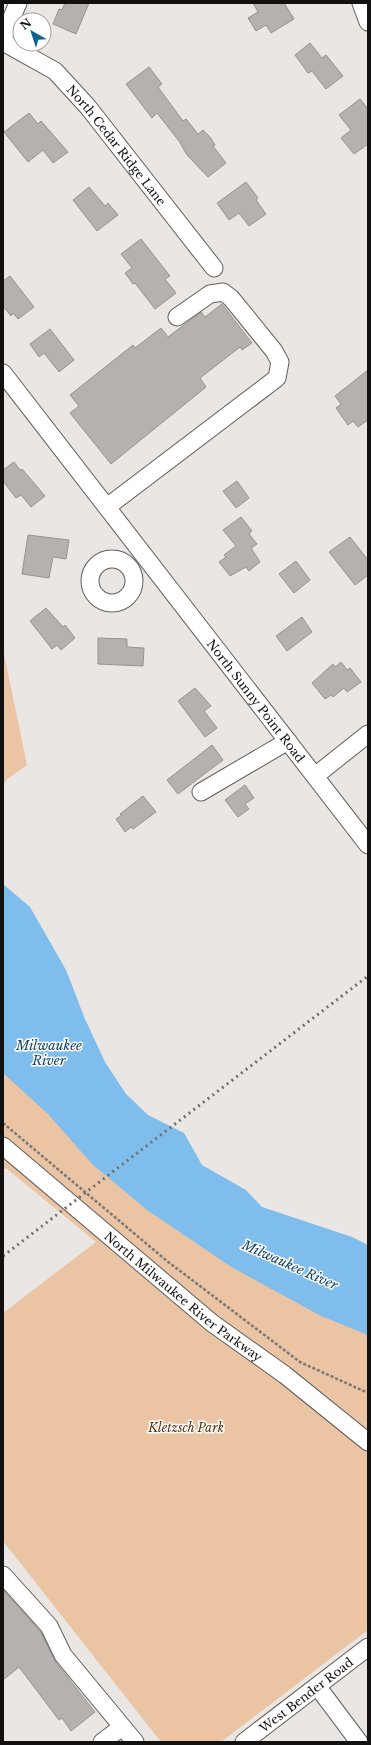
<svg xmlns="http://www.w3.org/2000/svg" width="371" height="1745" font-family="'Libre Baskerville',serif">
  <rect width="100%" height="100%" fill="#e9e6e3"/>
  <!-- green -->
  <g fill="#ebc4a3">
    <polygon points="3,649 27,765 6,780 3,786"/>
    <polygon points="3,968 94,1097 368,1286 368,1630 221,1742 161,1742 3,1541 3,1313 96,1242 6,1168 3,1170"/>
  </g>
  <!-- water -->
  <polygon fill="#7ebdec" points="3,884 30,907 66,970 85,1019 105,1062 126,1094 148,1115 184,1133 202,1165 246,1190 262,1207 352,1237 368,1245 368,1335 321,1316 233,1268 147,1210 92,1164 48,1114 3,1073"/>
  <!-- building -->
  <g fill="#b4b1af" stroke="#969391">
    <polygon points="65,3 89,3 76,34 53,24 59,9 62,10"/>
    <polygon points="253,3 284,3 294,19 271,33 266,25 256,31 248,18 258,12"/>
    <polygon points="310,43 322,58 326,55 343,76 326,89 312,71 308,73 295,55"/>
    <polygon points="149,67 162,84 158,87 183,121 186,119 198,134 203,130 210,137 215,145 213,146 226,163 208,177 187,155 179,141 157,113 152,118 126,84"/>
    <polygon points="360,99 368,109 368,144 354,154 341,138 351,130 339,115"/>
    <polygon points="29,113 38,124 41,121 68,152 53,163 43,150 28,162 4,132"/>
    <polygon points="246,182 258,198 256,200 266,214 249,226 239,213 229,220 217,203"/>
    <polygon points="89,187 105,206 108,203 118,215 97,231 73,200"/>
    <polygon points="141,239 170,276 165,279 176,293 155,309 135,283 133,284 125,273 132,268 121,254"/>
    <polygon points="10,276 34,307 18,319 13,313 11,316 3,306 3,281"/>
    <polygon points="222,304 252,343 242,350 240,347 200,378 206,387 111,464 70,413 79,406 70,395 133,345 135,348 161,328 168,337 201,312 205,317"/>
    <polygon points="50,329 74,360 59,372 44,353 39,357 30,344"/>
    <polygon points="368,370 368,420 358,427 353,421 348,425 336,408 341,404 335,396"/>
    <polygon points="14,462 20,470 22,469 45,496 31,507 21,495 16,498 3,481 3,470"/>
    <polygon points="237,481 249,498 236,508 223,491"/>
    <polygon points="241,517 252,531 249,534 257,544 251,548 260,562 249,571 246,567 230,576 219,562 226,557 224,555 236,546 223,530"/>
    <polygon points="28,535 69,540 66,559 53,557 49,578 22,574"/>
    <polygon points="350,537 368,560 368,575 355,585 329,552"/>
    <polygon points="296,561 310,580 294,593 279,574"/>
    <polygon points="46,608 63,627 65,625 75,638 61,650 57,645 52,649 30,621"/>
    <polygon points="302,617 312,632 287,651 276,636"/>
    <polygon points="98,638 127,639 127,647 144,648 143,666 98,664"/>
    <polygon points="341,662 347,670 350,668 361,682 347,692 344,688 333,697 331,695 325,699 312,683 333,664 335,667"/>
    <polygon points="195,688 211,706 204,711 217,728 205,737 178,701"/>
    <polygon points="212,745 223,760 178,794 167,780"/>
    <polygon points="245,785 254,798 245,804 249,809 238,817 225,800"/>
    <polygon points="143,796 156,812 133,829 131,827 125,832 116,819 122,815 120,814"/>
    <polygon points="3,1590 41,1632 55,1661 95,1712 71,1731 62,1718 59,1720 19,1667 3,1680"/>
  </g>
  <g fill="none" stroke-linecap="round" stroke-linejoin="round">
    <!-- minor casing -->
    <g stroke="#615e5c" stroke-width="19">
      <g id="minor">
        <polyline points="361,3 368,22"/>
        <polyline points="3,38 18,3"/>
        <path id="s1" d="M3,42l52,29 33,36 126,161"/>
        <path id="s2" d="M3,373l365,472"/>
        <polyline points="107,507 277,378 280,362 274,351 231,298 223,292 210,294 177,317"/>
        <circle cx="112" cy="581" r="22"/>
        <polyline points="315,776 368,734"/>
        <polyline points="201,792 288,741"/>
        <path id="s3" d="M3,1146l209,177 73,52 83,67"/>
        <polyline points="3,1575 49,1626 63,1655 135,1742"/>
        <polyline points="317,1686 359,1742"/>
        <polyline points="102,1742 122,1727"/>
        <path id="s4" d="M244,1742l124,-95"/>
      </g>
    </g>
    <!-- path -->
    <polyline stroke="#7a7876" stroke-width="2.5" stroke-dasharray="3 2" stroke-linecap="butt" points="3,1123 167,1261 300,1362 368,1393"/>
    <!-- minor -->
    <use href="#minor" stroke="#fff" stroke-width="17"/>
    <!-- rail -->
    <polyline stroke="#72706e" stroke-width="3" stroke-dasharray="2 4" stroke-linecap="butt" points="3,1256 368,976"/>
  </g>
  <g text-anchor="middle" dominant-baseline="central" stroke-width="3" stroke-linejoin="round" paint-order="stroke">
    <!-- street labels -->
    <g font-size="12" fill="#121110" stroke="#fff">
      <text stroke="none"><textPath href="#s1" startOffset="156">North Cedar Ridge Lane</textPath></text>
      <text stroke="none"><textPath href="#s2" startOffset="414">North Sunny Point Road</textPath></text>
      <text stroke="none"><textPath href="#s3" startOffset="235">North Milwaukee River Parkway</textPath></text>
      <text stroke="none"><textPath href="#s4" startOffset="78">West Bender Road</textPath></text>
    </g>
    <!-- park labels -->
    <g font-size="12" font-style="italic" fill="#58320b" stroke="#fff">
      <text x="186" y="1427">Kletzsch Park</text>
    </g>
    <!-- water labels -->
    <g font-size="13" font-style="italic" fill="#114261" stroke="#fff">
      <text x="49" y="1045">Milwaukee<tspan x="49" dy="15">River</tspan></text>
      <text transform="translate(290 1265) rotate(24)">Milwaukee River</text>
    </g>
  </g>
  <!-- border -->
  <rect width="371" height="1745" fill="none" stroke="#121110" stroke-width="8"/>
  <!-- north arrow -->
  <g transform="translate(32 32) rotate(321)"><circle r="19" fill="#ffffff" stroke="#a0a09f"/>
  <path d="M0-3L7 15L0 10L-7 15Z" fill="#0d6294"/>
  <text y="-6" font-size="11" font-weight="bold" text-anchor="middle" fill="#121110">N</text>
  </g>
</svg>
